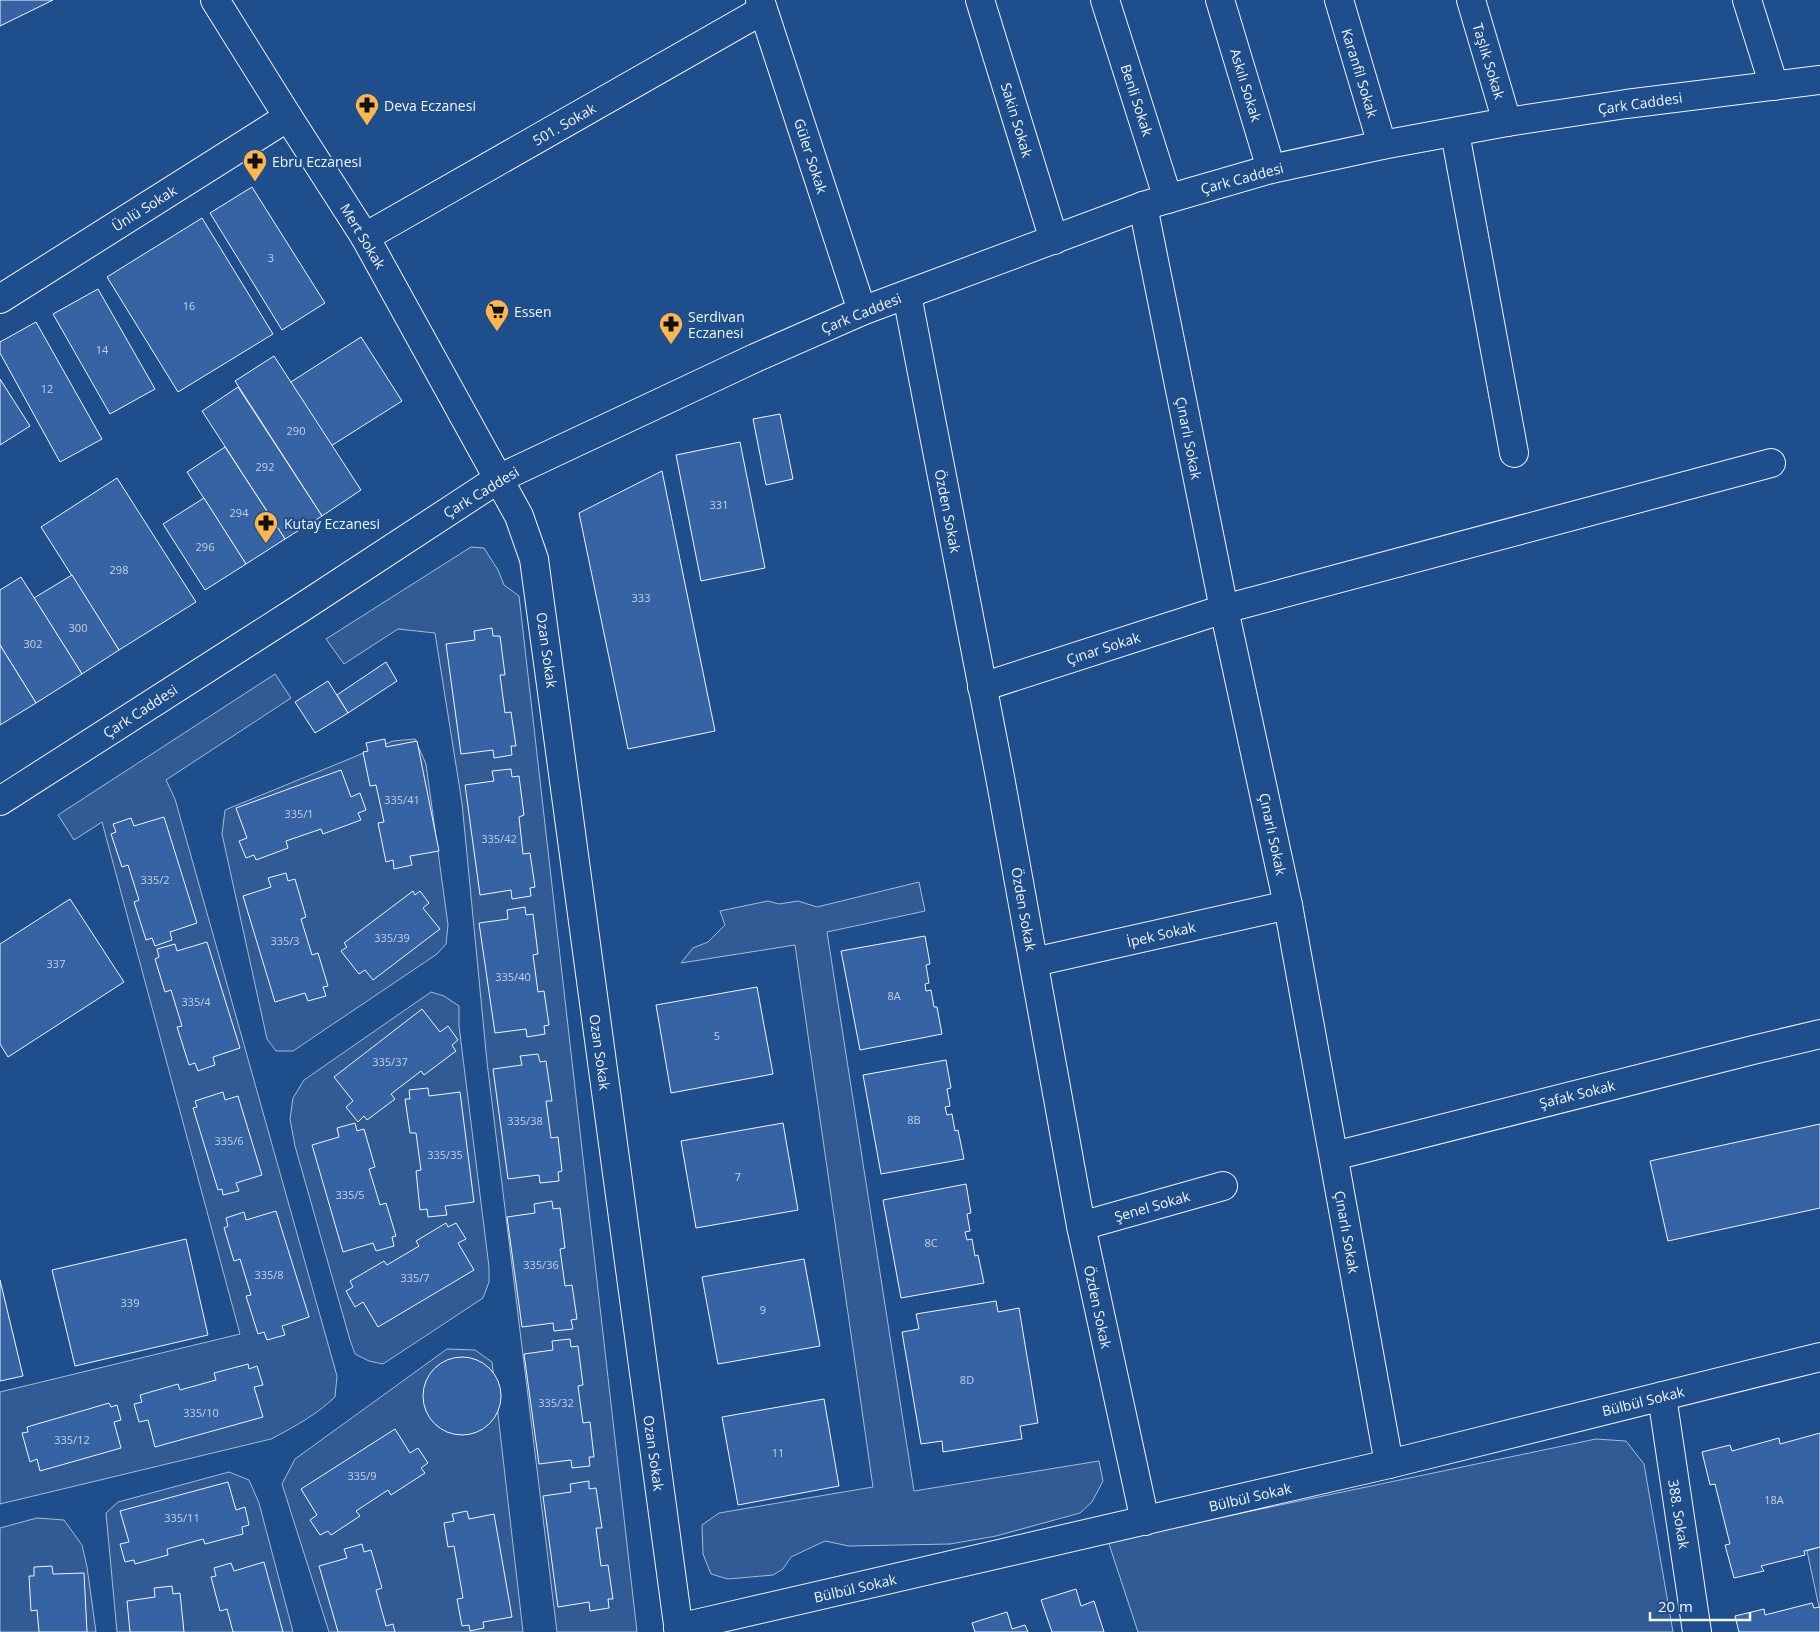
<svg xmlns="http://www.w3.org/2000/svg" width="1820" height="1632" font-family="'Open Sans',sans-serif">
  <rect width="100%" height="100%" fill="#1f4e8c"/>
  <!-- green -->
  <g fill="#305b95" stroke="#a8bbd7">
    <polygon points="471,547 484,548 498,570 504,585 519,596 637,1632 557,1632 487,1062 462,803 435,633 398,629 344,664 326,639"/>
    <path d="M275,674l16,24 -125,82 9,19 162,577 -2,21c-19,18 -41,30 -64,42l-271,65v-112l240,-58 -138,-512 -28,18 -16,-25z"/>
    <polygon points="415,739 426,764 448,925 446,944 437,954 293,1051 276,1051 267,1039 222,834 225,810 393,741"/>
    <polygon points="919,882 925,911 827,932 914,1491 1099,1461 1103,1481 1092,1502 1080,1513 996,1536 950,1544 849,1546 825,1541 791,1557 783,1569 773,1575 728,1579 711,1574 703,1554 702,1525 719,1513 873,1487 795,945 681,963 693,948 708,942 725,925 720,911 768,901 779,904 798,901 817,907"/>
    <polygon points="431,992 444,996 459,1006 459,1026 489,1267 489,1282 483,1298 383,1364 369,1361 355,1354 350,1340 295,1146 290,1119 293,1098 304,1080"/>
    <polygon points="447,1349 475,1350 492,1362 523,1632 329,1632 282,1484 295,1459"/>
    <polygon points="1596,1439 1626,1441 1644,1464 1673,1632 1138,1632 1108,1541"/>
    <polygon points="229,1472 249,1480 259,1503 293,1632 117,1632 106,1513 118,1502"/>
    <polygon points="37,1518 64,1520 82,1545 87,1567 96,1632 0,1632 0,1528"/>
    <polygon points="1820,1547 1820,1607 1819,1607 1807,1551"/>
  </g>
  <!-- building -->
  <g fill="#3563a3" stroke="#f2f6ff">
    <polygon points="0,0 53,0 0,26"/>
    <polygon points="252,187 325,303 282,330 210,213"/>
    <polygon points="202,218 273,334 178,392 107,277"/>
    <polygon points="98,289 155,389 110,414 53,314"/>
    <polygon points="36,322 102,439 60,462 0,353 0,342"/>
    <polygon points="361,337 402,401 293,470 252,407"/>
    <polygon points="274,356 361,490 322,516 235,381"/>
    <polygon points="0,379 30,426 0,445"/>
    <polygon points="238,387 322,516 285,539 202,411"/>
    <polygon points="780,414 793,479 766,485 753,419"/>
    <polygon points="740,442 765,568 701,581 676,455"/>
    <polygon points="225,447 285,539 246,564 187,472"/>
    <polygon points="662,471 715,731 628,749 579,513"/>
    <polygon points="117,478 196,602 119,650 41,527"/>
    <polygon points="204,498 246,564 205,590 163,524"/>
    <polygon points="72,575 119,650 82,674 34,598"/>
    <polygon points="21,577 82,674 36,703 0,645 0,590"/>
    <polygon points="492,628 493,636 500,636 505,675 500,675 505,713 511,712 516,746 511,746 512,755 494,758 493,750 461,754 446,644 475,640 474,631"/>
    <polygon points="0,645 36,703 0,725"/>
    <polygon points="386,662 397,681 348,713 337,695"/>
    <polygon points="328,681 348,713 315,733 295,702"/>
    <polygon points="385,739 386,747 417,741 439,851 410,856 412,865 394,869 393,860 386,862 378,823 384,822 376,785 370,786 363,752 368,751 366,743"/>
    <polygon points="511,769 512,777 519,776 524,815 519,817 523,854 530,853 535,887 530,888 531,896 512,899 511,890 480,895 465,785 494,781 492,771"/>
    <polygon points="341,770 351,797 360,793 366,810 358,813 361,820 323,834 321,829 286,841 288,848 256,860 254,855 246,858 239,841 247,838 236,808"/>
    <polygon points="164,817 197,923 170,932 172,940 155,946 152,938 146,940 134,902 139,900 128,865 122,867 111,834 116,832 113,824 131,818 134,826"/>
    <polygon points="286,873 288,881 295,879 306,917 301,919 312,955 318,953 328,986 323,987 326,996 308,1001 305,993 275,1002 243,896 271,887 268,878"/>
    <polygon points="413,891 415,895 420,891 429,903 423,908 440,929 373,980 365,970 359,974 341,951 347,947 344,943"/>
    <polygon points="70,899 124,982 8,1057 0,1044 0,944"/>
    <polygon points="525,907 526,915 533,914 538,954 533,955 538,992 544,991 549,1025 544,1026 545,1034 527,1037 526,1029 495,1033 479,923 508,919 507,910"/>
    <polygon points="925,936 930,964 926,965 929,983 925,984 926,991 931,990 934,1007 937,1007 942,1034 860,1050 841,951"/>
    <polygon points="207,942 240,1048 213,1057 215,1065 198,1071 195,1063 189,1065 177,1027 182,1026 171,990 165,992 155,959 159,957 157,949 175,944 177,951"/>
    <polygon points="757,987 773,1074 671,1093 656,1005"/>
    <polygon points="422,1009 440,1032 448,1026 458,1040 452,1045 456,1051 424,1075 421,1071 391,1094 395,1099 367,1120 364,1116 358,1122 346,1107 353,1101 334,1077"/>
    <polygon points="538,1054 540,1062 546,1061 552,1101 546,1101 551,1138 558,1137 562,1171 558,1172 559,1181 540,1183 539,1175 508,1179 493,1069 522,1065 520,1056"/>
    <polygon points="946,1060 951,1088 947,1089 950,1106 945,1107 947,1115 952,1114 955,1131 958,1130 964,1159 881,1174 863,1075"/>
    <polygon points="428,1088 429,1096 460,1092 474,1202 445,1206 447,1215 428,1217 427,1209 420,1210 416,1171 421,1170 416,1133 410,1133 405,1099 410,1099 409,1090"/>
    <polygon points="223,1092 225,1100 238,1096 262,1175 236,1183 239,1191 223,1195 222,1189 218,1190 193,1108 197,1107 195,1101"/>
    <polygon points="355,1123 357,1131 364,1129 375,1167 369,1169 380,1205 386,1203 396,1236 392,1237 394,1246 376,1251 373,1243 343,1252 312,1145 339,1137 337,1128"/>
    <polygon points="783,1123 798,1210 696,1228 681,1141"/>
    <polygon points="1820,1124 1820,1208 1668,1241 1650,1161"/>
    <polygon points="966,1184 971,1213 967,1214 970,1231 965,1232 967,1240 972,1239 975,1256 978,1255 984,1283 901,1298 883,1200"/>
    <polygon points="552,1201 553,1209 560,1208 565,1248 560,1249 565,1286 572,1285 577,1319 571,1320 573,1329 554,1331 553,1323 522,1327 507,1217 535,1213 534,1204"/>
    <polygon points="276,1211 309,1317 282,1326 285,1335 267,1340 264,1332 258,1334 246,1296 251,1295 240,1259 234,1261 224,1228 228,1226 226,1218 244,1212 246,1220"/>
    <polygon points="446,1223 448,1227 456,1223 466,1239 458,1243 474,1270 378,1327 363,1302 355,1307 346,1291 353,1287 350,1281 384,1261 387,1265 419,1246 416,1241"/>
    <polygon points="186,1239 208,1335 75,1366 52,1270"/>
    <polygon points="804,1259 820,1346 718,1364 702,1277"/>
    <polygon points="0,1280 23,1376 0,1381"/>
    <polygon points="996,1301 998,1312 1019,1308 1038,1423 1020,1426 1022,1439 943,1452 942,1441 921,1444 902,1332 919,1329 916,1314"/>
    <polygon points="570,1339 571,1347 578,1346 583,1385 578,1386 583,1423 590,1422 594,1457 589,1457 590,1466 572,1468 571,1460 539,1464 524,1354 553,1350 552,1341"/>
    <circle cx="462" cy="1396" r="39"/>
    <polygon points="248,1364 249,1369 257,1366 263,1385 254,1387 263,1417 155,1447 148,1420 139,1422 134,1404 142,1402 140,1395 178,1384 180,1390 216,1380 214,1373"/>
    <polygon points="824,1399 839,1486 738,1505 722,1417"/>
    <polygon points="109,1403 111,1407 117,1405 121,1420 114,1422 121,1448 40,1471 37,1459 30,1462 22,1433 28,1432 27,1427"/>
    <polygon points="395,1429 410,1453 418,1448 428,1463 421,1468 425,1473 391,1495 388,1490 356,1511 360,1516 331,1535 328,1531 320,1535 310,1520 317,1515 301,1489"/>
    <polygon points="1820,1433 1820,1547 1804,1551 1805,1555 1761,1566 1764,1571 1734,1578 1725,1545 1730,1544 1715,1484 1710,1485 1702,1452 1730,1445 1732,1451 1779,1438 1780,1444"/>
    <polygon points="589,1481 589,1489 596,1488 602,1528 596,1528 601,1566 608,1565 613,1599 608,1599 609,1608 590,1611 589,1602 558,1607 543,1496 571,1492 570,1484"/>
    <polygon points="228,1482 236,1510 245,1507 249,1525 242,1527 243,1534 205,1544 203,1539 167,1549 168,1555 135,1564 134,1560 125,1562 120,1544 129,1542 120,1511"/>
    <polygon points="467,1511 469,1519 494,1514 512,1617 483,1622 484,1628 470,1631 469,1625 462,1626 457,1599 463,1598 454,1546 448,1547 444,1523 454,1521 452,1514"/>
    <polygon points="362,1544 364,1552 371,1550 382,1588 376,1590 386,1626 393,1624 395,1632 338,1632 319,1566 347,1558 344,1549"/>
    <polygon points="264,1562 283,1632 233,1632 227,1609 220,1611 211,1577 216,1576 214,1568 231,1563 234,1571"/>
    <polygon points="52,1566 53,1574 84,1573 87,1632 39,1632 37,1610 31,1611 29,1576 34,1576 34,1567"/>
    <polygon points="172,1586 173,1594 180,1593 184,1632 130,1632 127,1601 155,1597 154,1588"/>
    <polygon points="1076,1589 1081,1606 1094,1601 1104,1632 1052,1632 1041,1600"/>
    <polygon points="1812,1603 1814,1608 1820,1607 1820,1632 1739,1632 1735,1616 1764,1609 1765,1615"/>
    <polygon points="1007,1612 1012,1629 1025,1625 1028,1632 975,1632 972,1623"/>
  </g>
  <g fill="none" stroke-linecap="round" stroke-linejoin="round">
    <!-- minor casing -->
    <g stroke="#f2f6ff" stroke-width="30">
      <g id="minor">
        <polyline points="215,0 288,117 365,237 519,516 534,559 679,1632"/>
        <polyline points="760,0 862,311"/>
        <polyline points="980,0 1054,240"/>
        <polyline points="1105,0 1168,199"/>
        <polyline points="1220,0 1271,169"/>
        <polyline points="1339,0 1382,145"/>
        <polyline points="1471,0 1507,122"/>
        <polyline points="1747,0 1774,86"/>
        <polyline points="1455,133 1514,453"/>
        <polyline points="1143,206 1224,609 1288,905 1389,1464"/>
        <polyline points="365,237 763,10"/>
        <polyline points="907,295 1000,777 1081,1226 1145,1521"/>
        <polyline points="0,299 288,117"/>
        <polyline points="982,687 1224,609 1771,463"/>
        <polyline points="1034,962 1288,905"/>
        <polyline points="1334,1156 1753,1050 1820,1034"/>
        <polyline points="1081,1226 1223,1186"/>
        <polyline points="1662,1396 1697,1632"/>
        <polyline points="678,1628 1389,1464 1820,1357"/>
      </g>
    </g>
    <!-- secondary casing -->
    <g stroke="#f2f6ff" stroke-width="30">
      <polyline id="secondary" points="0,801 298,610 498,479 755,358 862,311 1143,206 1271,169 1382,145 1507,122 1626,104 1820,80"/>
    </g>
    <!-- minor -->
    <use href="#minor" stroke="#1f4e8c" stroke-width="28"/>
    <!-- secondary -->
    <use href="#secondary" stroke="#1f4e8c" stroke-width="28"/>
  </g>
  <!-- icons -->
  <defs>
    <g id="pharmacy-pin" transform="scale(1.25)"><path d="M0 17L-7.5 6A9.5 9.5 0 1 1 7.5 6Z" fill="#ffb74d" stroke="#1f4e8c"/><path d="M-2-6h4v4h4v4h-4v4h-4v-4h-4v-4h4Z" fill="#111"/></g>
    <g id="supermarket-pin" transform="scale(1.25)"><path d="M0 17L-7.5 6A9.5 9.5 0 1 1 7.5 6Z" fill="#ffb74d" stroke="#1f4e8c"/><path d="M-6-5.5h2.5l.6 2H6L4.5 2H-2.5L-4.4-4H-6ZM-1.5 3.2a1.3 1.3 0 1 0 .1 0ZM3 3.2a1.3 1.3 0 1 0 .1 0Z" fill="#111"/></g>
  </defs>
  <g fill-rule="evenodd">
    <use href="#pharmacy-pin" x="367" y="105"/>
    <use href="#pharmacy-pin" x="255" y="161"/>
    <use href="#supermarket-pin" x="497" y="311"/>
    <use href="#pharmacy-pin" x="671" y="324"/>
    <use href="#pharmacy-pin" x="266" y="523"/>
  </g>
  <g text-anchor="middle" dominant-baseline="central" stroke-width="4" stroke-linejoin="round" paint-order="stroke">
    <!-- number labels -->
    <g font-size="11" fill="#c3d1e8">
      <text x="271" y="257">3</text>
      <text x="189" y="305">16</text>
      <text x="102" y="349">14</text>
      <text x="47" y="388">12</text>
      <text x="296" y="430">290</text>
      <text x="265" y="466">292</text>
      <text x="719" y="504">331</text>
      <text x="239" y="512">294</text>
      <text x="205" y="546">296</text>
      <text x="119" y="569">298</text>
      <text x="641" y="597">333</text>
      <text x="78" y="627">300</text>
      <text x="33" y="643">302</text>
      <text x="402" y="799">335/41</text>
      <text x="299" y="813">335/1</text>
      <text x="499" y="838">335/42</text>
      <text x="155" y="879">335/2</text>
      <text x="392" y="937">335/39</text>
      <text x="285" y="940">335/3</text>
      <text x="56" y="963">337</text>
      <text x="513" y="976">335/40</text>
      <text x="894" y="995">8A</text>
      <text x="196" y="1001">335/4</text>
      <text x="717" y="1035">5</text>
      <text x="390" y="1061">335/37</text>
      <text x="914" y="1119">8B</text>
      <text x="525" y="1120">335/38</text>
      <text x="229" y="1140">335/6</text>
      <text x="445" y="1154">335/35</text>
      <text x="738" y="1176">7</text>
      <text x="350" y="1194">335/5</text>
      <text x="931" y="1242">8C</text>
      <text x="541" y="1264">335/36</text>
      <text x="269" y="1274">335/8</text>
      <text x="415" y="1277">335/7</text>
      <text x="130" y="1302">339</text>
      <text x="763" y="1309">9</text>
      <text x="967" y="1379">8D</text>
      <text x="556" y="1402">335/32</text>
      <text x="201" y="1412">335/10</text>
      <text x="72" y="1439">335/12</text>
      <text x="778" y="1452">11</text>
      <text x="362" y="1475">335/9</text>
      <text x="1774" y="1499">18A</text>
      <text x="182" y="1517">335/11</text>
    </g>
    <!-- street labels -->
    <g font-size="14" fill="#f2f6ff" stroke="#1f4e8c">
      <text transform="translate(1489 61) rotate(73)">Taşlık Sokak</text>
      <text transform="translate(1360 73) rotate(73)">Karanfil Sokak</text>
      <text transform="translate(1246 85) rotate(73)">Askılı Sokak</text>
      <text transform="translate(1137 100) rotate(72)">Benli Sokak</text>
      <text transform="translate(1640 103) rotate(-8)">Çark Caddesi</text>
      <text transform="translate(1017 120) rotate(73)">Sakin Sokak</text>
      <text transform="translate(564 124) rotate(-30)">501. Sokak</text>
      <text transform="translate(811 156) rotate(72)">Güler Sokak</text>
      <text transform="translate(1242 178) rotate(-15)">Çark Caddesi</text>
      <text transform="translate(144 208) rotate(-32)">Ünlü Sokak</text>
      <text transform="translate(363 236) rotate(59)">Mert Sokak</text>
      <text transform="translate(861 313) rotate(-22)">Çark Caddesi</text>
      <text transform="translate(1189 438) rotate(79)">Çınarlı Sokak</text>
      <text transform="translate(481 492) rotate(-31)">Çark Caddesi</text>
      <text transform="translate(948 511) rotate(79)">Özden Sokak</text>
      <text transform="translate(1103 648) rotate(-18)">Çınar Sokak</text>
      <text transform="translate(547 650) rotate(82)">Ozan Sokak</text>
      <text transform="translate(140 711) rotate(-33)">Çark Caddesi</text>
      <text transform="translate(1273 834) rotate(78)">Çınarlı Sokak</text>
      <text transform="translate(1024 909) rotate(80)">Özden Sokak</text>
      <text transform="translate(1161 934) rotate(-13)">İpek Sokak</text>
      <text transform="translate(600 1052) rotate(82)">Ozan Sokak</text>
      <text transform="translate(1577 1094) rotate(-14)">Şafak Sokak</text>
      <text transform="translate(1152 1206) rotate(-16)">Şenel Sokak</text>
      <text transform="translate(1347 1232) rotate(80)">Çınarlı Sokak</text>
      <text transform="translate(1098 1307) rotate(78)">Özden Sokak</text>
      <text transform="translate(1643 1401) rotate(-14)">Bülbül Sokak</text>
      <text transform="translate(654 1453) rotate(82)">Ozan Sokak</text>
      <text transform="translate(1250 1497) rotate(-13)">Bülbül Sokak</text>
      <text transform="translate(1679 1514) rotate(81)">388. Sokak</text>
      <text transform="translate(855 1588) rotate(-13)">Bülbül Sokak</text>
    </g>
    <!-- poi labels -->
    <g font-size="14" fill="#f2f6ff" stroke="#1f4e8c" text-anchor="start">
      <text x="384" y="105">Deva Eczanesi</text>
      <text x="272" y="161">Ebru Eczanesi</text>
      <text x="514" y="311">Essen</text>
      <text x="688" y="316">Serdivan<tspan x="688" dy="16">Eczanesi</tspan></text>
      <text x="284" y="523">Kutay Eczanesi</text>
    </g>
  </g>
  <!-- scale -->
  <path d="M1650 1612v8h100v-8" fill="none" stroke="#f2f6ff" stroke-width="2.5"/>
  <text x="1658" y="1612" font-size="15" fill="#f2f6ff" stroke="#1f4e8c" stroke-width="4" paint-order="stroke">20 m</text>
</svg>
